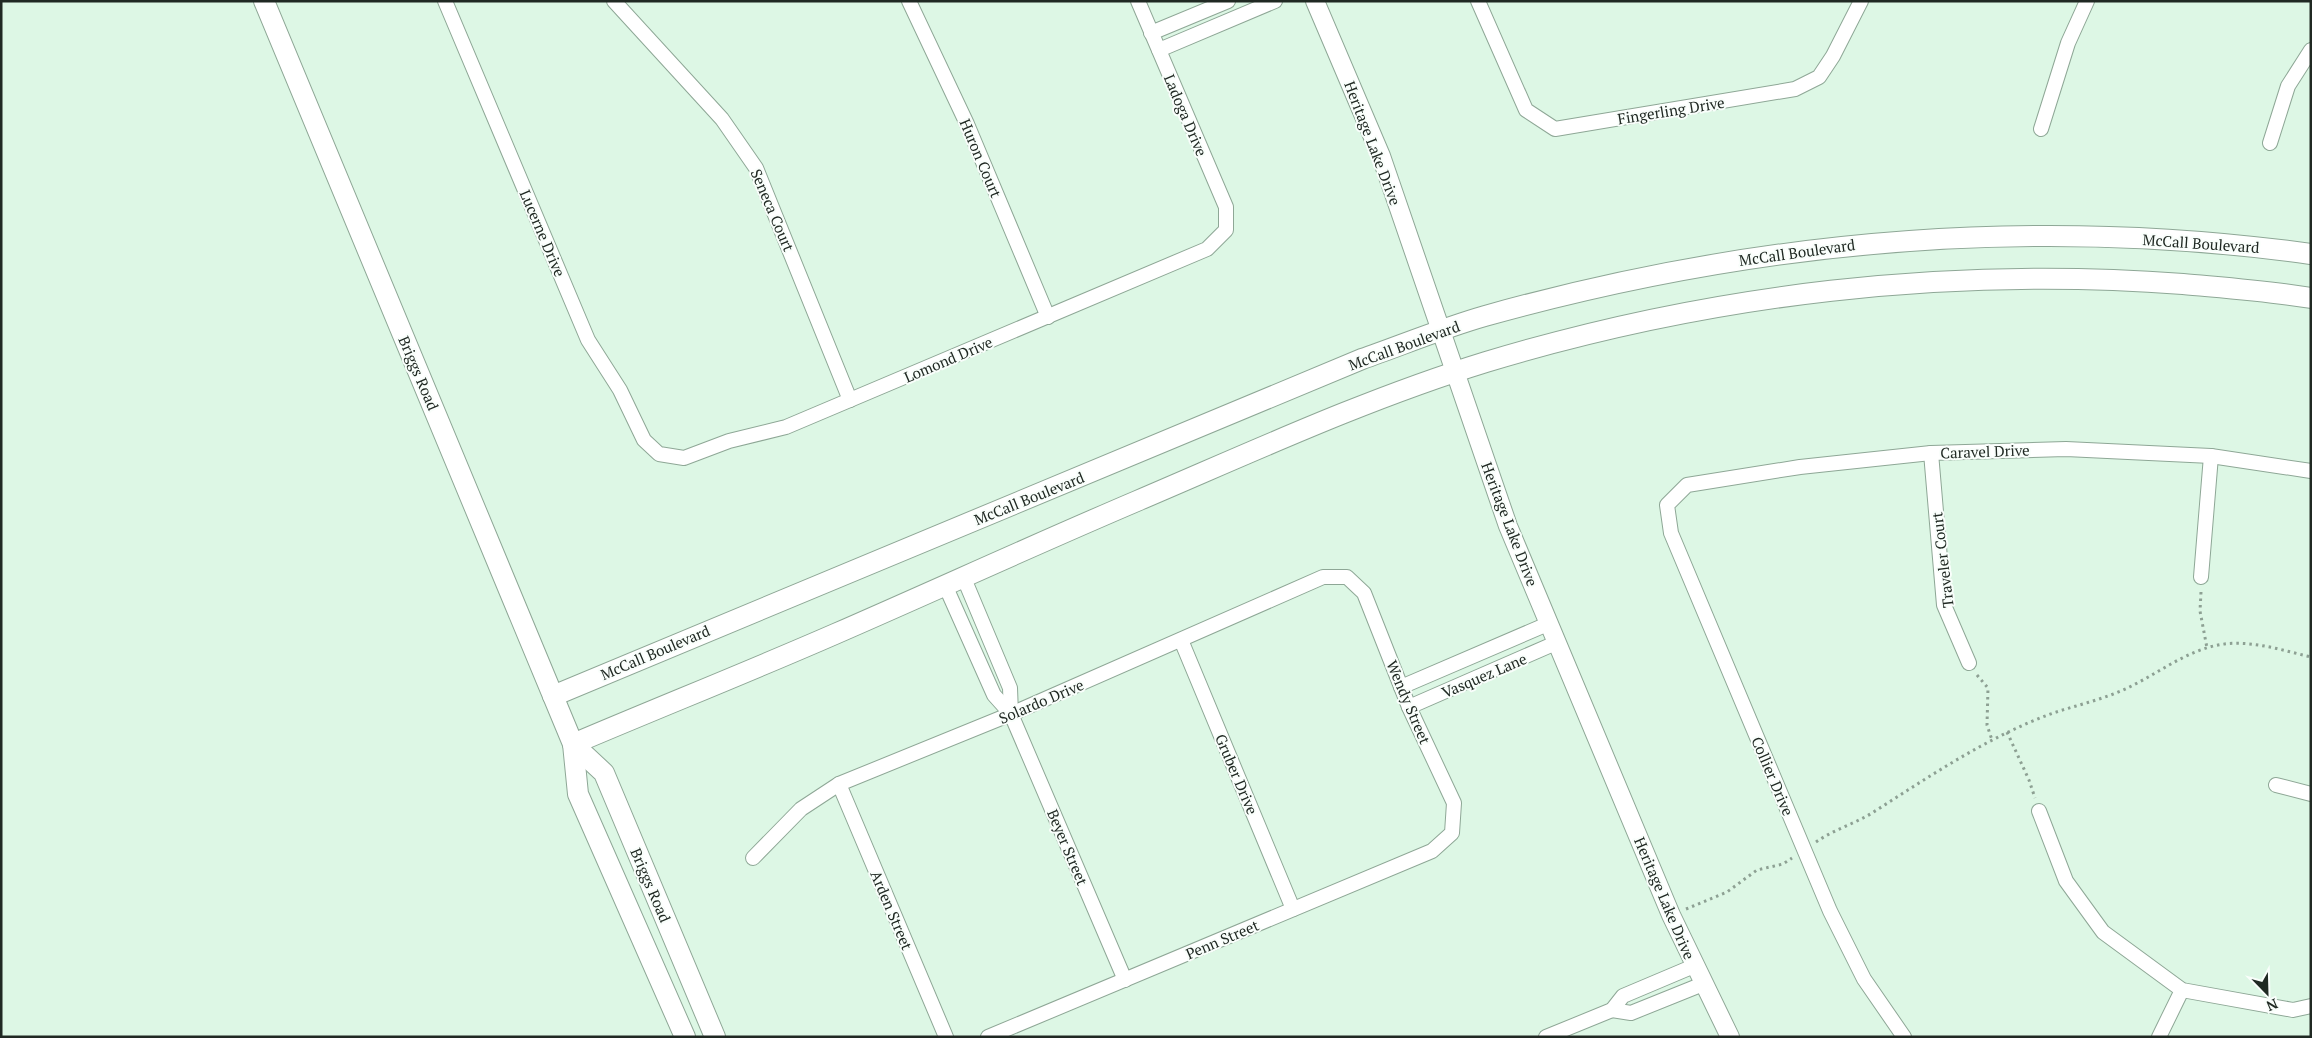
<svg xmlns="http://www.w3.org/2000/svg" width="2312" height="1038" font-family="'PT Serif',serif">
  <rect width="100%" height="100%" fill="#ddf7e5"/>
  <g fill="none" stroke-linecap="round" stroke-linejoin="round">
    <!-- minor casing -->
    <g stroke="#8ea796" stroke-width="16">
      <g id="minor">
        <polyline points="445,1 588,340 620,390 644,440 659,454 684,458 729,441 786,427 1207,249 1226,230 1226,207 1138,1"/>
        <polyline points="614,1 722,119 756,168 850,400"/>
        <polyline points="909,1 967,124 1048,317"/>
        <polyline points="1478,1 1526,110 1555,129 1795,89 1819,77 1833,56 1861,1"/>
        <polyline points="1151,33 1228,1"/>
        <polyline points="1159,50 1275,1"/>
        <polyline points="2041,129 2068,43 2087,1"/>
        <polyline points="2270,143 2288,86 2311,50"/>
        <polyline points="1931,453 1944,605 1969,663"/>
        <polyline points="963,576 1010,688 1011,714"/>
        <polyline points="2201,577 2211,456"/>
        <polyline points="945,585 994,695 1011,714 1125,980"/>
        <polyline points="1181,640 1293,909"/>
        <polyline points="1401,687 1550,623"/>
        <polyline points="1409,707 1558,642"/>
        <polyline points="839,784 946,1037"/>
        <polyline points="2276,785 2311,794"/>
        <polyline points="2039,811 2066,881 2103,932 2182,990 2293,1010 2311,1006"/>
        <polyline points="753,858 801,809 839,784 1011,714 1323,577 1347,577 1364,593 1409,707 1454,803 1452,833 1432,851 988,1037"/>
        <polyline points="1612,1010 1631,1013 1703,984"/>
        <polyline points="1546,1037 1612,1010 1623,996 1694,966"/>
        <polyline points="1904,1037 1864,979 1830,911 1671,533 1667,505 1687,485 1800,467 1931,453 2066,449 2211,456 2311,471"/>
        <polyline points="2159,1037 2182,990"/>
      </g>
    </g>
    <!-- tertiary casing -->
    <g stroke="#8ea796" stroke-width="20">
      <polyline id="tertiary" points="1315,1 1381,156 1508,526 1671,915 1730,1037"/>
    </g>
    <!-- secondary casing -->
    <g stroke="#8ea796" stroke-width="22">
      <g id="secondary">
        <polyline points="264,1 573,744 578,794 685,1037"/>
        <path d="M553,696l809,-337c40,-14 81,-31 123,-43 272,-76 546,-101 826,-62"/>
        <path d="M573,744c87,-37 175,-72 262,-110 101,-44 201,-90 302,-133 115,-49 229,-102 349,-139 225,-68 463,-96 697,-78 43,4 86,7 128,14"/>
        <polyline points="573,744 604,773 715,1037"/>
      </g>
    </g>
    <!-- path -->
    <g stroke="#8da093" stroke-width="3" stroke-dasharray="2.5 4" stroke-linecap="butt">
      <polyline points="2201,592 2200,611 2207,648"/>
      <polyline points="1977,675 1988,688 1987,725 1992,740"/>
      <polyline points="2007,732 2029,780 2035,798"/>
      <path d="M1816,842c17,-12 38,-18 56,-29 55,-35 108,-71 168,-95 27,-11 56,-16 83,-28 32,-14 60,-38 95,-45 31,-6 63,5 93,12"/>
      <polyline points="1686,909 1727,892 1757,870 1783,864 1792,858"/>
    </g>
    <!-- minor -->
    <use href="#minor" stroke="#fff" stroke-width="14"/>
    <!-- tertiary -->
    <use href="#tertiary" stroke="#fff" stroke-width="18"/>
    <!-- secondary -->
    <use href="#secondary" stroke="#fff" stroke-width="20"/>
  </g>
  <g text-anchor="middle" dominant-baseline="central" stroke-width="4" stroke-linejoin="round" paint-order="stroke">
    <!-- street labels -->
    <g font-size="15" fill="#202923" stroke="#f9fefb">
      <text transform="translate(1671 110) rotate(-9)">Fingerling Drive</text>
      <text transform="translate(1186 115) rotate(67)">Ladoga Drive</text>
      <text transform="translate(1373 143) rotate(69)">Heritage Lake Drive</text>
      <text transform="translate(981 158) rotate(67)">Huron Court</text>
      <text transform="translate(773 210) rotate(67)">Seneca Court</text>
      <text transform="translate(543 233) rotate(67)">Lucerne Drive</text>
      <text transform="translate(2201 243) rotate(4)">McCall Boulevard</text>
      <text transform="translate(1797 252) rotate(-8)">McCall Boulevard</text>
      <text transform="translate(1404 345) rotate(-20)">McCall Boulevard</text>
      <text transform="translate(948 359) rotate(-23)">Lomond Drive</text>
      <text transform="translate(419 373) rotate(67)">Briggs Road</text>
      <text transform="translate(1985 451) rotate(-2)">Caravel Drive</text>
      <text transform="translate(1029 498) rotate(-22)">McCall Boulevard</text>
      <text transform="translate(1510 524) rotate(69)">Heritage Lake Drive</text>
      <text transform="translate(1942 560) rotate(-97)">Traveler Court</text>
      <text transform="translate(655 652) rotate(-23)">McCall Boulevard</text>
      <text transform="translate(1484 675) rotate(-23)">Vasquez Lane</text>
      <text transform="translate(1041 701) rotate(-23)">Solardo Drive</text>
      <text transform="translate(1409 702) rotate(67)">Wendy Street</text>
      <text transform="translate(1237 774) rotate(67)">Gruber Drive</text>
      <text transform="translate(1773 776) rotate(67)">Collier Drive</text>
      <text transform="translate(1068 847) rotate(67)">Beyer Street</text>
      <text transform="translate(651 885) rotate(67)">Briggs Road</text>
      <text transform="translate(1665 898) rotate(67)">Heritage Lake Drive</text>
      <text transform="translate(892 910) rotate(67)">Arden Street</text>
      <text transform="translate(1222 939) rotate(-23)">Penn Street</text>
    </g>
  </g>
  <!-- border -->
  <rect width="2312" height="1038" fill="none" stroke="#202923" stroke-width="5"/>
  <!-- north arrow -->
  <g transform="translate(2267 993) rotate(157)" stroke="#f9fefb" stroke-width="4" paint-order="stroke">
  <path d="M0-4L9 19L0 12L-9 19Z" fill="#202923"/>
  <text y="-8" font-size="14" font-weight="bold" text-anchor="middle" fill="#202923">N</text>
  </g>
</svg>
